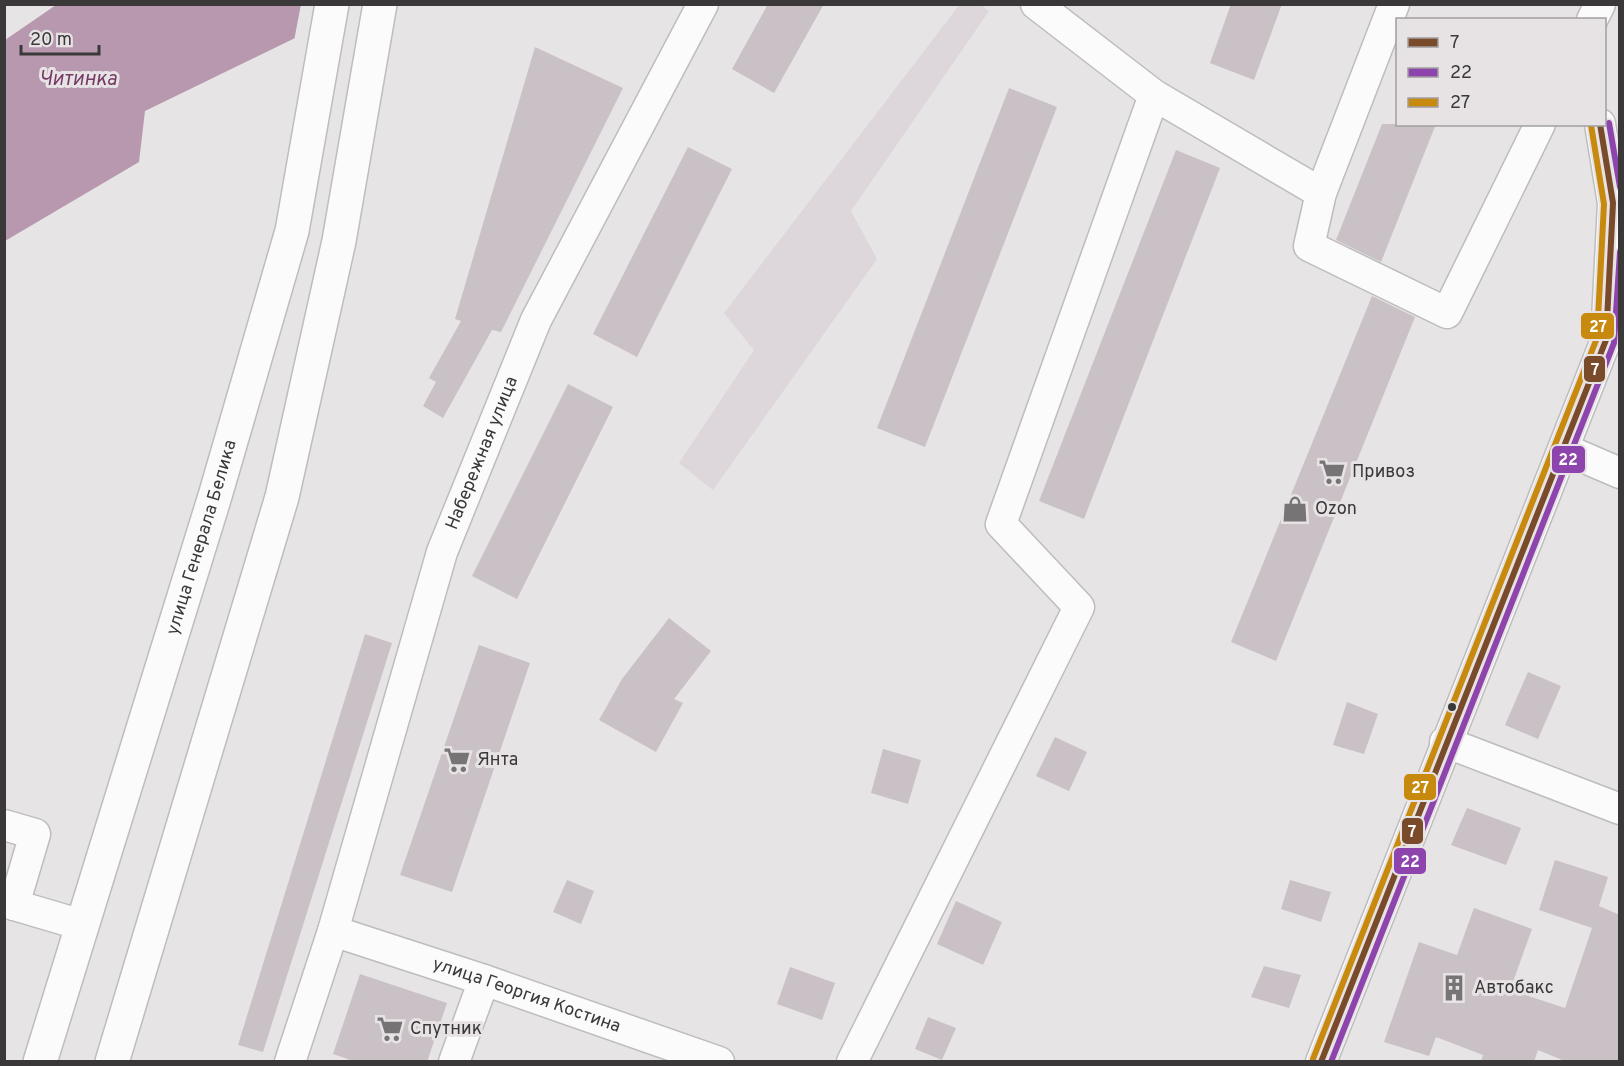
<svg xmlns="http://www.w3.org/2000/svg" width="1624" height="1066" font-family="Overpass,sans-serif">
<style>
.built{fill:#ddd6da}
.water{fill:#b898ae}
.pier{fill:#e6e4e5}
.building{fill:#cac1c7}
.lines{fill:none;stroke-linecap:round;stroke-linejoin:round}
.minor-casing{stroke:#bebdbe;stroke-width:33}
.major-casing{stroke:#bebdbe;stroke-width:36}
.minor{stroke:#fbfbfb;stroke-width:30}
.major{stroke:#fbfbfb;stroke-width:33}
.bus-1-casing{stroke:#e7e3e5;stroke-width:10}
.bus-2-casing{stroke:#e7e3e5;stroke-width:10}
.bus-3-casing{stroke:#e7e3e5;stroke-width:10}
.bus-1{stroke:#7a4b2a;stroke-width:6}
.bus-2{stroke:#8e44ad;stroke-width:6}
.bus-3{stroke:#c88a0e;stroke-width:6}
.bus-dot{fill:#3a3839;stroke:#e7e3e5;stroke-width:2}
.labels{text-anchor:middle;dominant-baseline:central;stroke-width:6;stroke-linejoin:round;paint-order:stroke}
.street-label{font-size:18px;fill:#3a3839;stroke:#e7e3e5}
.poi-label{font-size:18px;fill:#3a3839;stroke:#e7e3e5;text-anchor:start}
.water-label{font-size:20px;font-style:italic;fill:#763965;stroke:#e7e3e5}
.line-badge{stroke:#e7e3e5;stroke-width:2}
.badge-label{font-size:16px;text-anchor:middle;font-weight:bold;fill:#fff}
</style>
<rect width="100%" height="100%" fill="#e6e4e5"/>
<path class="built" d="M960,4L981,5L989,11L851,211L877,259L713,490L679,463L754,350L724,313Z"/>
<path class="water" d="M56,5H363L145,111L139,162L5,241V40Z"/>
<path class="pier" d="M301,4L366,5L294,41Z"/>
<g class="building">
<path d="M768,4H824L774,93L732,69Z"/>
<path d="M1231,4H1282L1254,80L1210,63Z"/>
<path d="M535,47L623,88L501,332L492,330L443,418L423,406L436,382L429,378L461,321L455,319Z"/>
<path d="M1009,88L1057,107L925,447L877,428Z"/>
<path d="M1382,124H1436L1381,262L1336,240Z"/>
<path d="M688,147L732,169L637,357L593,334Z"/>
<path d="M1176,150L1220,168L1084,519L1039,501Z"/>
<path d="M1372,296L1415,317L1276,661L1231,642Z"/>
<path d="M568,384L613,407L517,599L472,576Z"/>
<path d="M669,618L711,651L674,699L683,703L656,752L599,720L622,679Z"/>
<path d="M365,634L392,643L263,1052L238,1045Z"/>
<path d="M479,645L530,663L452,892L400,875Z"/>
<path d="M1528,672L1561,686L1538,739L1505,725Z"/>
<path d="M1347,702L1378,714L1364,754L1333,745Z"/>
<path d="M1055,737L1087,752L1069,791L1036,776Z"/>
<path d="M883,749L921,760L908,804L871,793Z"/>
<path d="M1467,808L1521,828L1506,865L1451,845Z"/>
<path d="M1555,860L1608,877L1599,906L1620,915V1062H1567L1538,1050L1534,1062H1481L1483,1055L1436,1037L1429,1056L1384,1042L1419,942L1457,955L1474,908L1532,929L1510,990L1565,1008L1592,928L1539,910Z"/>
<path d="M567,880L594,891L581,924L553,912Z"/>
<path d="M1290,880L1331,892L1321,922L1281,909Z"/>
<path d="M956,901L1002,922L983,965L937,944Z"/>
<path d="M1264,966L1301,975L1289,1008L1251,997Z"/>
<path d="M790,967L835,983L822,1020L777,1004Z"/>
<path d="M360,974L447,1003L427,1062H356L333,1054Z"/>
<path d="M928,1017L956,1028L942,1060L915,1049Z"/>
</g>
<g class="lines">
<g class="minor-casing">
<g id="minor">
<path d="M1036,4L1154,95L1321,193"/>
<path d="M1394,4L1321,193L1309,246L1447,313L1540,124"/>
<path d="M1592,20L1600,4"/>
<path d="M1564,449L1620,473"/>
<path d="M1445,742L1620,809"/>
<path d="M4,825L35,834L14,905"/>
<path d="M4,902L82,925"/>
<path id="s1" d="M333,931L484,980L719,1062"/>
<path id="s2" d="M290,1062L333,931L442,552L536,320L703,4"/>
<path d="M454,1062L484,980"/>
<path d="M852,1062L1079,607L1001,524L1154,95"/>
<path d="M1321,1062L1606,340L1613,203L1600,124"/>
</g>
</g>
<g class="major-casing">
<g id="major">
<path id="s3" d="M40,1062L215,496L292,231L332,4"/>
<path d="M112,1062L282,497L339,241L380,4"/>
</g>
</g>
<use href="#minor" class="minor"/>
<use href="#major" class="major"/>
<g class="bus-1-casing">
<path id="bus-1" d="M1321,1062L1606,340L1613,203L1600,124"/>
</g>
<g class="bus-2-casing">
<g id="bus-2">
<path d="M1609,123L1620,187"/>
<path d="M1331,1062L1614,343L1620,252"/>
</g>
</g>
<g class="bus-3-casing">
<path id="bus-3" d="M1313,1059L1597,338L1604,204L1591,125"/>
</g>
<use href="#bus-1" class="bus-1"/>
<use href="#bus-2" class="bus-2"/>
<use href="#bus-3" class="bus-3"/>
</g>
<defs>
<g id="supermarket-bare" transform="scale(2.07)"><path d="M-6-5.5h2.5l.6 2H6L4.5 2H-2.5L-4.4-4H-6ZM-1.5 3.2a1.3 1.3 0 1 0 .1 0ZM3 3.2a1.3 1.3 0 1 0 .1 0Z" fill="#767475" stroke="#e7e3e5" stroke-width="2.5" paint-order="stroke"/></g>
<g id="shop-bare" transform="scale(2.07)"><path d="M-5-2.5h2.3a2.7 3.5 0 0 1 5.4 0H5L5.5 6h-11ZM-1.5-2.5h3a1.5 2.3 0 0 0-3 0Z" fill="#767475" stroke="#e7e3e5" stroke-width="2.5" paint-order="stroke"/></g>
<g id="building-bare" transform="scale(2.07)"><path d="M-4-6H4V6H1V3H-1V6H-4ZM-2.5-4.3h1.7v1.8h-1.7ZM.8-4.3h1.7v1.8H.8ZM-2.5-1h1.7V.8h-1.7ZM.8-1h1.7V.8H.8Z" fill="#767475" stroke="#e7e3e5" stroke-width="2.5" paint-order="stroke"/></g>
</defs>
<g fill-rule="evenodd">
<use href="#supermarket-bare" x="1332" y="472"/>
<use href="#shop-bare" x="1295" y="509"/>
<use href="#supermarket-bare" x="457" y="760"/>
<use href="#building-bare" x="1454" y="988"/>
<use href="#supermarket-bare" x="390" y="1029"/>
</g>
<circle class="bus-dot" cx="1452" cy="707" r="5"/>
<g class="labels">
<g class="street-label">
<text stroke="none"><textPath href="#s2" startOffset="639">Набережная улица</textPath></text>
<text stroke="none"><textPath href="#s3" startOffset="549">улица Генерала Белика</textPath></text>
<text stroke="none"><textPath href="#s1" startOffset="204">улица Георгия Костина</textPath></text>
</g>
<g class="poi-label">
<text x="1352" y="472">Привоз</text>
<text x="1315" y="509">Ozon</text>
<text x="477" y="760">Янта</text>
<text x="1474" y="988">Автобакс</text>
<text x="410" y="1029">Спутник</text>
</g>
<g class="water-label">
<text x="78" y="80">Читинка</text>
</g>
</g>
<g class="line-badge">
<rect x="1580" y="312" width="35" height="28" rx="6" fill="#c88a0e"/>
<rect x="1583" y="355" width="23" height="28" rx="6" fill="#7a4b2a"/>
<rect x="1551" y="445" width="35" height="29" rx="6" fill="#8e44ad"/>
<rect x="1403" y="773" width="34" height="28" rx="6" fill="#c88a0e"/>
<rect x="1401" y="817" width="23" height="28" rx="6" fill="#7a4b2a"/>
<rect x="1393" y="847" width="34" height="28" rx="6" fill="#8e44ad"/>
</g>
<g class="badge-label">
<text x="1598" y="332">27</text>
<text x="1595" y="375">7</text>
<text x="1568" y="465">22</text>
<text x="1420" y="793">27</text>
<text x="1412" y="837">7</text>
<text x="1410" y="867">22</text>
</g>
<rect width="1624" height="1066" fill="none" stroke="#3a3839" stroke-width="12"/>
<rect x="1396" y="18" width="210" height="108" fill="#e7e3e5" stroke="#a29fa0" stroke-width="1.5"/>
<rect x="1408" y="38" width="30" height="9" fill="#7a4b2a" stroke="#a29fa0" stroke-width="1.5"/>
<text x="1450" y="48" font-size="18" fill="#3a3839">7</text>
<rect x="1408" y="68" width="30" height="9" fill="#8e44ad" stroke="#a29fa0" stroke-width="1.5"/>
<text x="1450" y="78" font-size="18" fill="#3a3839">22</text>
<rect x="1408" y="98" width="30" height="9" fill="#c88a0e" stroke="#a29fa0" stroke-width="1.5"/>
<text x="1450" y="108" font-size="18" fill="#3a3839">27</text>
<path d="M21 45v9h78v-9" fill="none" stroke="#3a3839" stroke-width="3"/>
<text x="30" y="45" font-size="18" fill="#3a3839" stroke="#e7e3e5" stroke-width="4.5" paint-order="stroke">20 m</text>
</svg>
